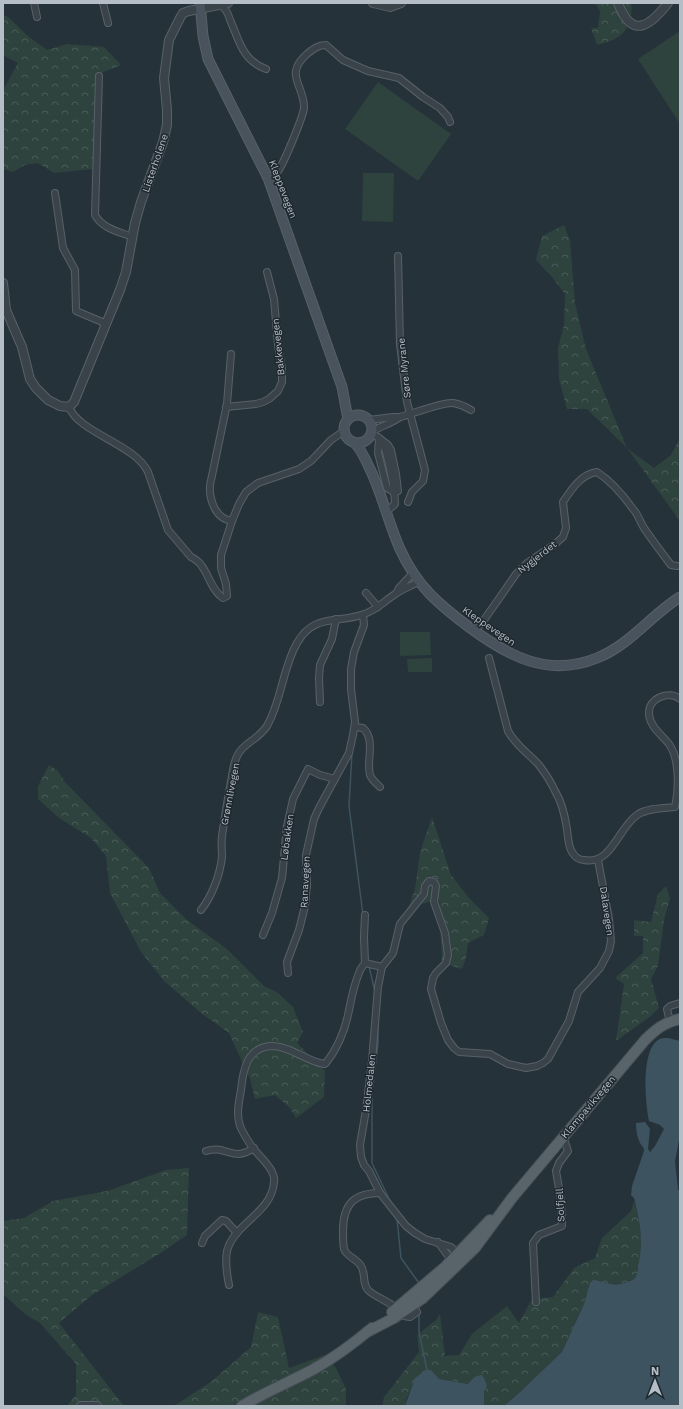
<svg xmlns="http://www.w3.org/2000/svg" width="683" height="1409" font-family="'Work Sans',sans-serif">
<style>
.forest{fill:url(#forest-crowns)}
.pitch{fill:#2e423e}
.water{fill:#3e5360}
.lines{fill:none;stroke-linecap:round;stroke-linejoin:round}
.stream{stroke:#3e5360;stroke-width:1.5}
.minor-casing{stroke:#586168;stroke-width:8}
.tertiary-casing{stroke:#586168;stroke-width:10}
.secondary-casing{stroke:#586168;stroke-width:11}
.primary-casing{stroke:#464f56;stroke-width:12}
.minor{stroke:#3a434a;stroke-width:6}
.tertiary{stroke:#3a434a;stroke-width:8}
.secondary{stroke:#48535d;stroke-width:9}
.primary{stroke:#58636a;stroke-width:10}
.labels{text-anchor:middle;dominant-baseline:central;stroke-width:3;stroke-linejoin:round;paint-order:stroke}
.street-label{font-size:10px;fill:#b5bec6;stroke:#1f282f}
</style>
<defs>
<pattern id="forest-crowns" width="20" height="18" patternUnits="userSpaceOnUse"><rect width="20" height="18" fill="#2e423e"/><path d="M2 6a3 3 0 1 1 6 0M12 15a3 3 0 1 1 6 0" fill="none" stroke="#4a5c58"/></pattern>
</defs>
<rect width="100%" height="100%" fill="#26323a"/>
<g class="forest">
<path d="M595,3H631C633,14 629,31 618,37C612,41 604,43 597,45L591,28H598L600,11Z"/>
<path d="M3,16H7L29,37L47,50L67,44L104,47L121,65L101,73L95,108L93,169L54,173L38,163L25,165L13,172L3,169V90L18,63L3,55Z"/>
<path d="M564,225L570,240L575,303L586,349L627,448L654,468L671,455L680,438V521L627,448L587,409H567L559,379L558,348L564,325L565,294L552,277L536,260L542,236Z"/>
<path d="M49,765L58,771L64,781L149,868L160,893L187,920L227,949L264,986L277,992L293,1007L303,1032L297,1043L325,1071L324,1097L296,1118L290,1108L275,1095L255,1099L250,1079L229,1033L201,1013L164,981L141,952L110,893L106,856L91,838L59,818L38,799V786Z"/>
<path d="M432,817L451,875L469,898L489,918L484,935L468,943L466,958L462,969L442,963L439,900L409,906L415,889L420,852Z"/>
<path d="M666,886L670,898L664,920L658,966L651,979L659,1008L651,1016L616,1041L624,984L615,978L643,953V936H634V920L651,922L658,894Z"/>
<path d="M189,1168L187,1235L159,1254L92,1295L59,1323L124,1406H67L76,1395V1364L40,1323L25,1314L3,1294V1221L24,1218L53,1201L107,1191L166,1170Z"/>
<path d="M634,1201C641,1223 646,1256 635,1278C621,1286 611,1285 597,1280L586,1295L584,1304L562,1352L551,1364L504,1406H486L484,1405V1391L470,1383L468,1384L439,1379L416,1377L406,1400L405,1406H382L384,1397L419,1352L417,1335L436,1320L440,1314L445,1356L459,1355L472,1334L507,1306L519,1323L532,1299L553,1297L574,1268L595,1258L602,1238L631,1211Z"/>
<path d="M258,1312L278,1317L289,1368L325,1355L336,1368L346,1389V1406H174L212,1381L251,1347Z"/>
</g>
<g class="pitch">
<path d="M680,31V124L638,59Z"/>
<path d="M378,82L451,134L418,181L345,129Z"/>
<path d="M363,173H394L393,222L362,221Z"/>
<path d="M400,632H430L431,655L400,656Z"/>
<path d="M432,658V672H408L407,659Z"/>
</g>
<g class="water">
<path d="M668,1038L680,1041V1135L675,1161L678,1190H680V1406H504L520,1392L562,1352L584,1304L590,1283L593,1280C602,1280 611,1286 620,1284C624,1283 632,1281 635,1278C637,1275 638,1270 638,1266C644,1242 640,1222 634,1198L631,1195L632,1186L644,1151C644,1147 642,1146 640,1143C637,1137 636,1130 636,1123L645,1122L650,1129L648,1149L650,1152L655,1146L664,1129L660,1125L649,1121C645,1103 641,1051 658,1040C661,1038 664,1038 668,1038Z"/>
<path d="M426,1370H431L439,1379L468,1384C473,1379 473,1376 482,1375L484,1378L487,1386L484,1391V1405L486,1406H405L415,1378Z"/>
</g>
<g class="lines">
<g class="stream">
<path d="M352,753L349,806L363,915"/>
<path d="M369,966L375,992"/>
<path d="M378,1025V1044L372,1092V1163L391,1203"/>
<path d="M397,1219L401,1258L419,1283"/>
<path d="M419,1305V1332L427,1370"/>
</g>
<g class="minor-casing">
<g id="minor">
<path d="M34,3L37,17"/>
<path d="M103,3L108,23"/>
<path d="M220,5C226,9 228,13 230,20C240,42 242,60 266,69"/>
<path d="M99,76L95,215C103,229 118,231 132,237"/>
<path d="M268,178C271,176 276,174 278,171C284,163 303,117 304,108C305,86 283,75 307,54C313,49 318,45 326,45L343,60L368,71L399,78L423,97L440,108L448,117L450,122"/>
<path d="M55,193L63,248L75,270L76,311L107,324"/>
<path d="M398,256L400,344L407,402L425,470L423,481L412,492L408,502"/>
<path d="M231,354L227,404L210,485C209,499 215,519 232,521"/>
<path d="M69,407C79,433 135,444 148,472L168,530L191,557C208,564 208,588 223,598L227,596L226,584L221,568V555L232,521L239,504L246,492L258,483L299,469L311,461L331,440L344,431"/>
<path d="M226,407L256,404L263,402L269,399L278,391L282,382V369L278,345L274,299L267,272"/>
<path d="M369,420L393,417H400"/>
<path d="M372,432C380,426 391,424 400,417C412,414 442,402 453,403C459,404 466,407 471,410"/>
<path d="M371,434C374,435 378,436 380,439C387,447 395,491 395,504L386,512"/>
<path d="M379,438L388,445L391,450L396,474L398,491L395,493L387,488L378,453Z"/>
<path d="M397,592L399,588L413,573"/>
<path d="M366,593L378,607"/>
<path d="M474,631L481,624L498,600L516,574L527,563L555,544L563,537L566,528L563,502C571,490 581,474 597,472C611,481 623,495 633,509C638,514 640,522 644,528C652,540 662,553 671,565L677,566"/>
<path d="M489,658L508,731C516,746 528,753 539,765C545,773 551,782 555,791C562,802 565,816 567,829C568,836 568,846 572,852C575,857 579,860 584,860C612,865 618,828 637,815C647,808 664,808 675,807C679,790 680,759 669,744C662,735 650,727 649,714C648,698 669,690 680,699"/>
<path d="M320,702L319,678L320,665L332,639L336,619"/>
<path d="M355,727L363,728C376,739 366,762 370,775C372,780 376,783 380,787"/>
<path d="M201,910C212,896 220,875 222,857C222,850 221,843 222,836C225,816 228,796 232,776C233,768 235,757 241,750C249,741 260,737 267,726C282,700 282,669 297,643C314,613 338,624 364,614C377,610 385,600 397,593C403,589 411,586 418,582"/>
<path d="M365,915L364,937L365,963"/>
<path d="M263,935L272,913L282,878L287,826L293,799L308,769L320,775L335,779"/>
<path d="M382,967L393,953L400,924L424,894L425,886L429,881L434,882L436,886L434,902L445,933L448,955L446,963L436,973L433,978L431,989L441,1023L448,1040L454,1048L459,1052L490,1054L508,1064L526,1068L537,1066L543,1063L548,1059L569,1021L578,992L600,968L609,951L611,941L609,919L598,860"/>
<path d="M288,973L287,962L299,930L305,906L307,885L306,855L314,819L319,808L349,753L353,735L355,722L351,689V669L354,652L364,625L363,615"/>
<path d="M670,1022L667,1009L670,1006L680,1003"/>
<path d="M326,1063C337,1049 344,1033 348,1015C351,1001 353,987 359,973C360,969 363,966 365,963L382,967L378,987L372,1061L366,1110L360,1145L361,1157L364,1165L369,1171L380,1193L406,1226L415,1233L425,1239L451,1247L458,1255"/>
<path d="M206,1151C227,1144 231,1163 254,1148"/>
<path d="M380,1193C354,1193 343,1204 343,1231C343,1236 343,1244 344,1249C346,1256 357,1259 361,1266C366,1273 362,1284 368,1290C374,1296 385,1300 392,1305"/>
<path d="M438,1242L451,1260H454"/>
<path d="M202,1243L205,1236L222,1220L226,1221L237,1233"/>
<path d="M229,1285C227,1275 225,1262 227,1251C234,1223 272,1213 274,1182C276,1170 259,1156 252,1147C248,1141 243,1133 240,1126C236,1114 239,1102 241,1090C243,1070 247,1046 273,1046C292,1047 306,1061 324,1064"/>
<path d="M536,1302L533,1243L539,1235L562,1226L561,1200L556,1171L559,1163L568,1151L565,1142"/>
<path d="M404,1316L410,1317L417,1312"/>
</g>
</g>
<g class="tertiary-casing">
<g id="tertiary">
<path d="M373,3L390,7L401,3"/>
<path d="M618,3C632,40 650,26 668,3"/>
<path d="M3,283L6,310L22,347L30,379L36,388L48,400L60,406L69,407L74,402L120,290L126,272L135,223L141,202L163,142L167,125V110L164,78L169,40L180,18L183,13L189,11L228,3"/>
<path d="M81,1406H97"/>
</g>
</g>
<g class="secondary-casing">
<g id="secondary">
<path d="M200,3L203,36L208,59L268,178L342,387L348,419"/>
<circle cx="358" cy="429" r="14"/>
<path d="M355,443C361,450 365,458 369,467C382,493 388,522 400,549C417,586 437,603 469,627C508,656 548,678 597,658C630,645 651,615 680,597"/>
</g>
</g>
<g class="primary-casing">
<g id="primary">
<path d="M392,1312L445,1267L490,1220"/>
<path d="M367,1332L394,1318L423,1298L475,1248L512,1198L645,1040C656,1029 665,1022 680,1019"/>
<path d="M242,1406C265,1392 290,1382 314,1369C334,1358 354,1343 372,1328"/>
</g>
</g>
<use href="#minor" class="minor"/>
<use href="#tertiary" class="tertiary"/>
<use href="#secondary" class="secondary"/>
<use href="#primary" class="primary"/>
</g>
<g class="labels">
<g class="street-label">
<text transform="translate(155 163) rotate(-71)">Listerholene</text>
<text transform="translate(283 189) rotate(69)">Kleppevegen</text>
<text transform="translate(278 347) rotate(-96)">Bakkevegen</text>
<text transform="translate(404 368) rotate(-96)">Søre Myrane</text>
<text transform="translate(537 557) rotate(-38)">Nygjerdet</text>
<text transform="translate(489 626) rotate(34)">Kleppevegen</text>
<text transform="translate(230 794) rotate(-79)">Grønnlivegen</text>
<text transform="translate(287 837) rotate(-82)">Løbakken</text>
<text transform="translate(305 882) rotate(-87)">Ranavegen</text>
<text transform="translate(607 911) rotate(82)">Dalavegen</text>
<text transform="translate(369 1083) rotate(-84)">Holmedalen</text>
<text transform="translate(588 1107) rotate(-50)">Klampavikvegen</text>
<text transform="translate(560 1205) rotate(-93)">Solfjell</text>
</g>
</g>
<rect width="683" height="1409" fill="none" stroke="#b5bec6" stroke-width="8"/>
<g transform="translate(655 1381)" stroke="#1f282f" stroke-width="3" paint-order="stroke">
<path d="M0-3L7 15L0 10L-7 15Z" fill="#b5bec6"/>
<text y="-6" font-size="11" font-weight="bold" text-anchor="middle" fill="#b5bec6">N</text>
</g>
</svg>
